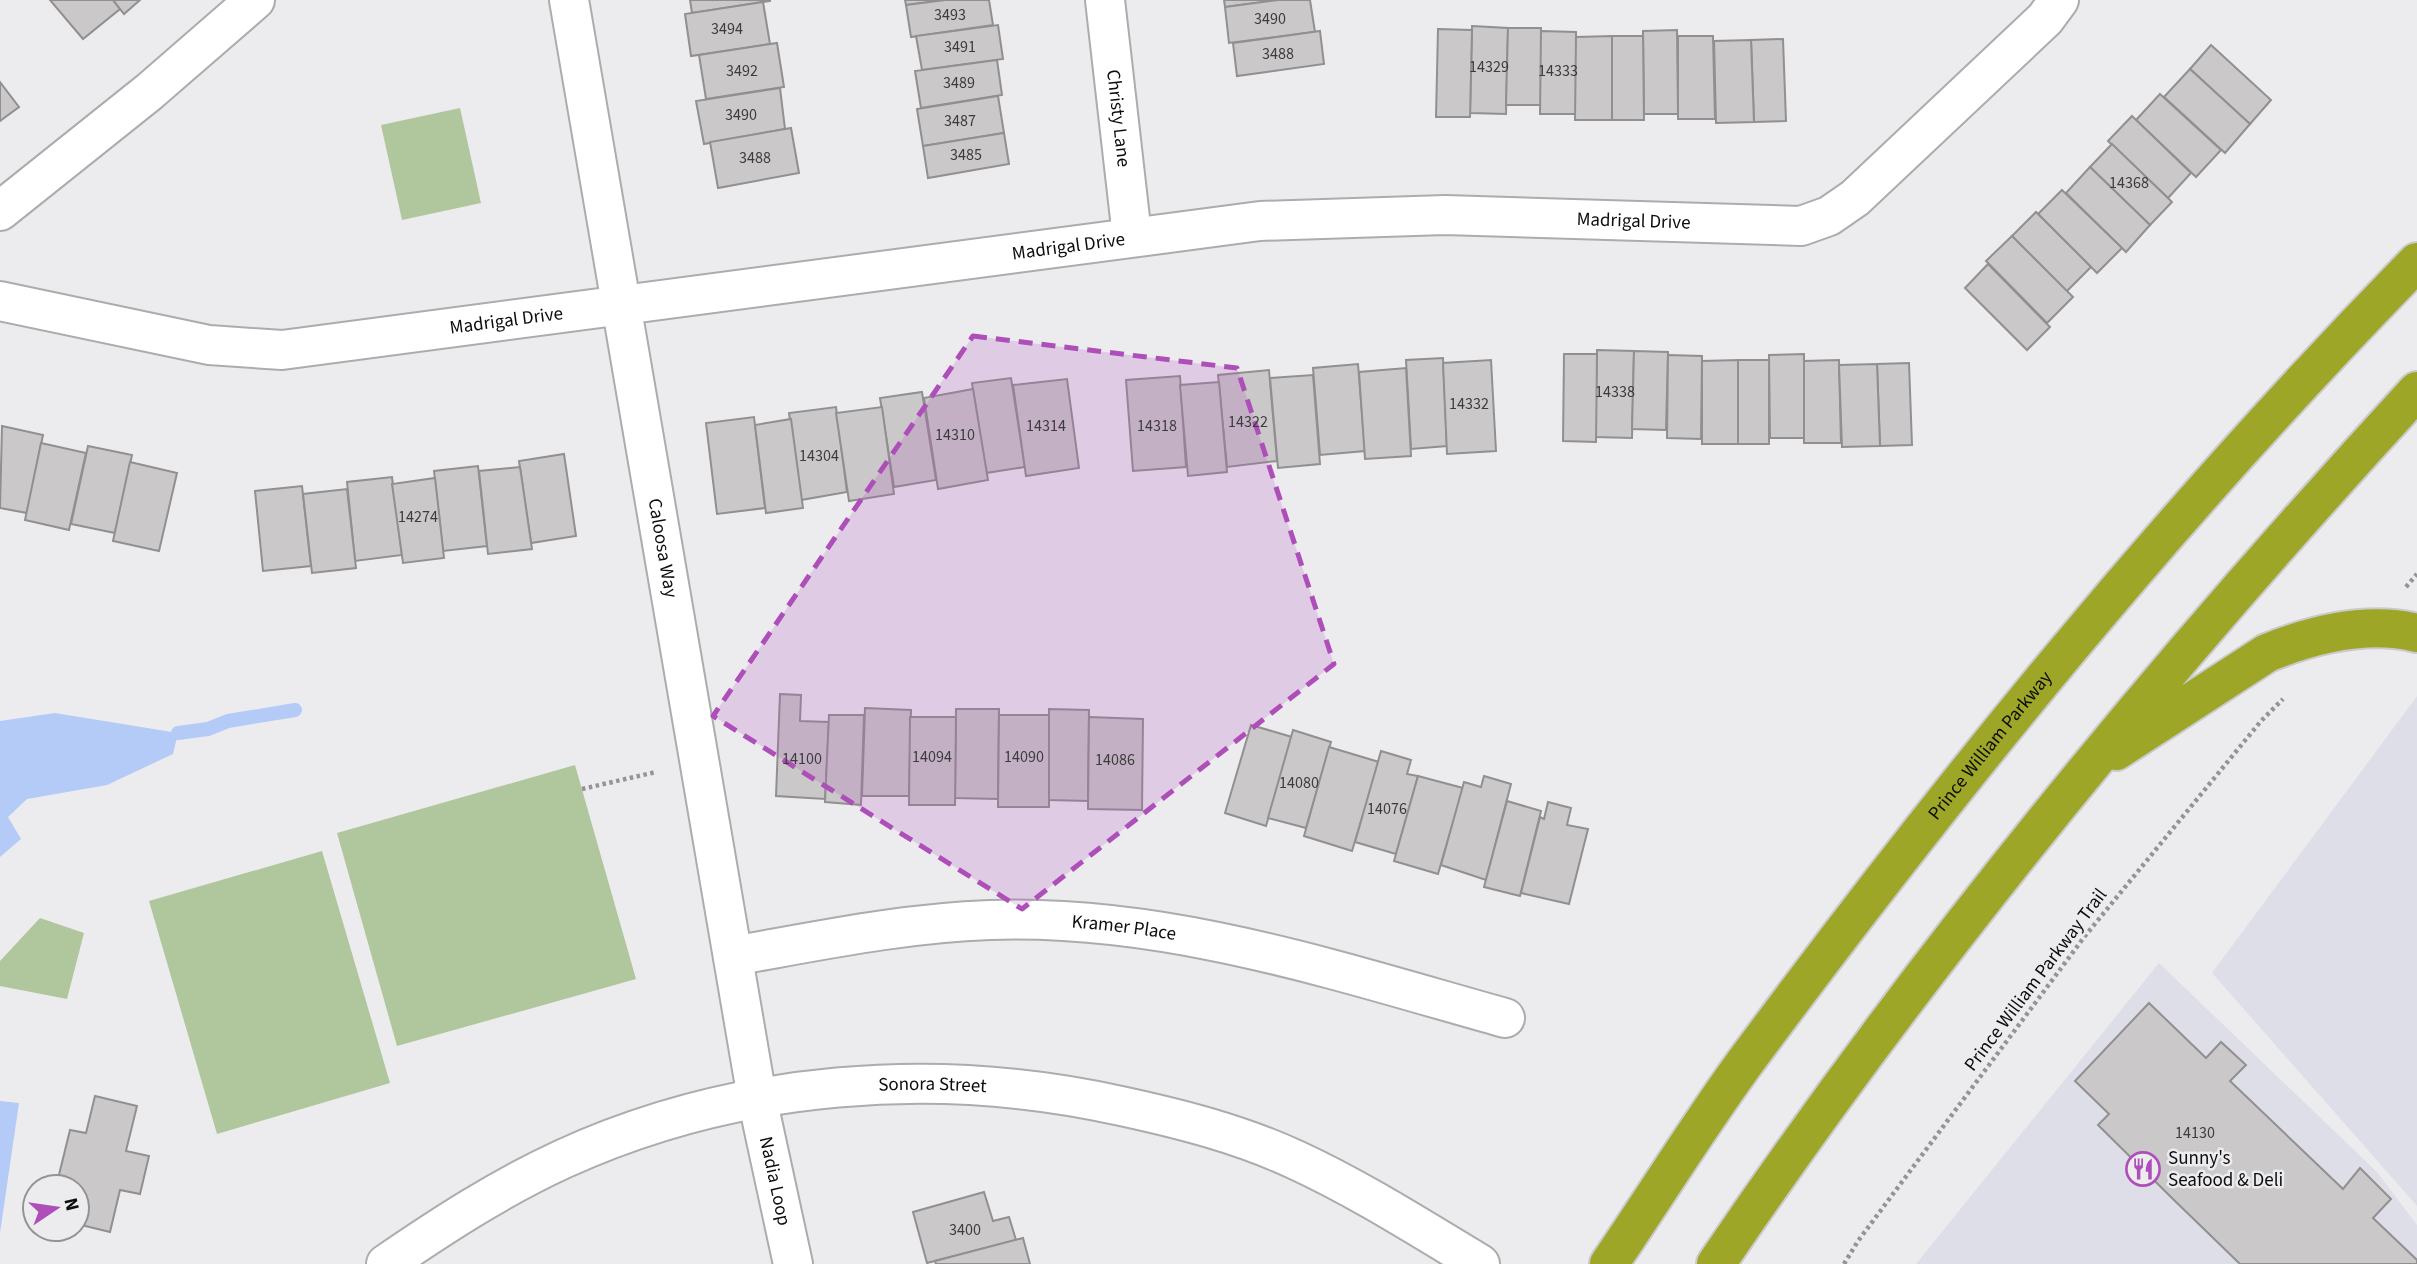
<svg xmlns="http://www.w3.org/2000/svg" width="2417" height="1264" font-family="'Source Sans 3',sans-serif">
<style>
.built{fill:#dedee8}
.green{fill:#b0c69d}
.water{fill:#b3cbf6}
.lines{fill:none;stroke-linecap:round;stroke-linejoin:round}
.stream{stroke:#b3cbf6;stroke-width:14}
.building{fill:#cac8c9;stroke:#918f90;stroke-width:2}
.street-casing{stroke:#acacaf;stroke-width:42}
.highway-casing{stroke:#cacaca;stroke-width:42}
.path{stroke:#949496;stroke-width:4.5;stroke-dasharray:3.5 3.5;stroke-linecap:butt}
.street{stroke:#fff;stroke-width:38}
.highway{stroke:#9da627;stroke-width:38}
.marked{fill:#ae4fb9;fill-opacity:0.2;stroke:#ae4fb9;stroke-width:5;stroke-dasharray:14 9;stroke-linejoin:round}
.labels{text-anchor:middle;dominant-baseline:central;stroke-width:5;stroke-linejoin:round;paint-order:stroke}
.number-label{font-size:16px;fill:#3c3c3d}
.street-label{font-size:19px;fill:#0d0d0e;stroke:#ececef}
.poi-label{font-size:19px;fill:#0d0d0e;stroke:#ececef;text-anchor:start}
</style>
<rect width="100%" height="100%" fill="#ececef"/>
<g class="built">
<path d="M2417,696V1206L2212,973Z"/>
<path d="M2159,963L2377,1172L2417,1225V1264H1916Z"/>
</g>
<g class="green">
<path d="M460,108L481,203L402,220L381,125Z"/>
<path d="M575,765L636,979L397,1046L337,833Z"/>
<path d="M322,851L390,1083L217,1134L149,901Z"/>
<path d="M40,918L84,933L67,999L0,986V961Z"/>
</g>
<g class="water">
<path d="M55,713L178,733L173,754L107,785L27,799L8,817L21,839L0,857V721Z"/>
<path d="M0,1101L19,1103L0,1233Z"/>
</g>
<g class="lines">
<path class="stream" d="M178,733L208,729L228,721L295,710"/>
</g>
<g class="building">
<path d="M50,0H113L120,9L83,39Z"/>
<path d="M113,0H140L124,14Z"/>
<path d="M690,0H770V1L692,13Z"/>
<path d="M905,0H945L906,5Z"/>
<path d="M945,0H989L993,25L911,37L906,5Z"/>
<path d="M1224,0H1278L1225,7Z"/>
<path d="M1278,0H1310L1315,32L1229,43L1225,7Z"/>
<path d="M763,2L770,44L691,56L685,14Z"/>
<path d="M998,25L1003,59L922,70L916,36Z"/>
<path d="M1472,26L1508,28L1506,114L1470,113Z"/>
<path d="M1508,28H1541V105H1506Z"/>
<path d="M1438,29L1472,30L1470,117H1436Z"/>
<path d="M1677,30L1678,114H1644L1643,31Z"/>
<path d="M1320,31L1324,64L1237,76L1233,43Z"/>
<path d="M1541,31L1576,32V114H1540Z"/>
<path d="M1612,36V120H1575L1576,37Z"/>
<path d="M1612,36H1643L1644,120H1612Z"/>
<path d="M1678,36H1713L1715,119H1678Z"/>
<path d="M1783,39L1786,121L1754,122L1751,40Z"/>
<path d="M1751,40L1754,122L1716,123L1714,41Z"/>
<path d="M777,43L784,87L706,99L699,55Z"/>
<path d="M2211,45L2271,100L2250,124L2190,69Z"/>
<path d="M997,60L1002,95L921,108L915,71Z"/>
<path d="M2190,69L2250,124L2225,153L2164,97Z"/>
<path d="M0,82L19,107L0,121Z"/>
<path d="M780,88L785,129L704,144L696,101Z"/>
<path d="M2160,94L2221,150L2196,177L2136,120Z"/>
<path d="M998,96L1004,133L923,146L917,109Z"/>
<path d="M2132,116L2191,173L2168,198L2108,141Z"/>
<path d="M791,128L799,173L718,188L710,142Z"/>
<path d="M1004,133L1009,164L928,178L923,146Z"/>
<path d="M2112,144L2172,202L2150,225L2090,167Z"/>
<path d="M2090,167L2150,225L2126,252L2066,193Z"/>
<path d="M2062,190L2122,248L2097,273L2038,214Z"/>
<path d="M2036,212L2091,267L2066,292L2012,236Z"/>
<path d="M2012,236L2073,297L2047,323L1986,261Z"/>
<path d="M1988,264L2050,327L2027,350L1965,288Z"/>
<path d="M1597,350L1634,351L1632,438L1595,437Z"/>
<path d="M1634,351L1668,352L1666,430L1632,429Z"/>
<path d="M1564,354H1597L1596,442L1563,441Z"/>
<path d="M1804,354V438H1770L1769,355Z"/>
<path d="M1668,355L1702,356L1701,439L1667,438Z"/>
<path d="M1443,358L1447,446L1411,449L1406,360Z"/>
<path d="M1491,360L1496,451L1447,454L1443,363Z"/>
<path d="M1738,360V444H1702V361Z"/>
<rect x="1738" y="360" width="31" height="84"/>
<path d="M1839,360L1841,443H1804V361Z"/>
<path d="M1909,363L1912,445L1880,446L1877,364Z"/>
<path d="M1358,364L1365,451L1320,455L1313,368Z"/>
<path d="M1877,364L1880,446L1842,447L1839,365Z"/>
<path d="M1406,368L1411,456L1365,459L1359,372Z"/>
<path d="M1269,370L1277,461L1227,467L1218,375Z"/>
<path d="M1313,375L1320,464L1278,468L1270,378Z"/>
<path d="M1180,376L1186,467L1133,471L1126,380Z"/>
<path d="M1011,378L1025,467L986,473L972,383Z"/>
<path d="M1067,379L1079,468L1026,476L1013,385Z"/>
<path d="M1219,382L1227,472L1188,476L1180,385Z"/>
<path d="M973,389L988,480L938,489L924,398Z"/>
<path d="M922,392L936,480L894,487L880,398Z"/>
<path d="M836,407L847,492L801,500L789,413Z"/>
<path d="M882,407L894,494L849,501L836,413Z"/>
<path d="M754,417L765,508L717,514L706,423Z"/>
<path d="M791,419L803,508L766,513L755,425Z"/>
<path d="M2,426L43,435L27,513L0,508Z"/>
<path d="M41,443L86,453L69,530L25,520Z"/>
<path d="M88,446L132,455L115,533L71,524Z"/>
<path d="M564,454L576,536L531,543L519,461Z"/>
<path d="M130,462L177,473L159,551L113,541Z"/>
<path d="M478,466L487,546L443,551L434,471Z"/>
<path d="M520,467L532,549L488,554L479,471Z"/>
<path d="M392,477L402,555L355,561L347,482Z"/>
<path d="M435,478L444,558L403,563L392,484Z"/>
<path d="M302,486L311,566L263,571L255,491Z"/>
<path d="M347,489L356,568L312,573L303,494Z"/>
<path d="M780,694L801,695L800,721L829,722L825,799L776,796Z"/>
<path d="M865,708L911,710L909,796H862Z"/>
<path d="M956,709H999L998,799L955,798Z"/>
<path d="M1049,709L1089,710L1088,801L1049,800Z"/>
<path d="M829,715H864L861,805L825,802Z"/>
<path d="M999,715H1049V807H998Z"/>
<path d="M910,717H956L955,805H909Z"/>
<path d="M1089,717L1143,719L1142,810L1088,809Z"/>
<path d="M1251,725L1292,737L1266,826L1225,813Z"/>
<path d="M1293,730L1331,742L1306,828L1268,818Z"/>
<path d="M1329,747L1379,762L1352,851L1304,836Z"/>
<path d="M1381,751L1411,760L1407,774L1418,776L1396,854L1355,842Z"/>
<path d="M1418,776L1463,788L1438,874L1394,861Z"/>
<path d="M1484,776L1511,784L1486,880L1441,865L1464,782L1481,787Z"/>
<path d="M1507,801L1541,811L1520,896L1484,887Z"/>
<path d="M1548,802L1571,808L1567,825L1588,829L1569,904L1521,893L1540,817L1544,819Z"/>
<path d="M2149,1003L2206,1058L2221,1042L2246,1065L2230,1081L2343,1189L2360,1168L2391,1199L2373,1218L2417,1260V1264H2240L2175,1201L2098,1125L2109,1114L2075,1081Z"/>
<path d="M95,1096L137,1106L126,1151L149,1156L140,1194L120,1190L110,1232L77,1224V1187H56L70,1130L86,1133Z"/>
<path d="M984,1192L993,1221L1009,1217L1016,1240L927,1263L913,1212Z"/>
<path d="M1023,1238L1030,1264H936L935,1261Z"/>
</g>
<g class="lines">
<g class="street-casing">
<g id="street">
<path id="s1" d="M569,0L757,1098L793,1264"/>
<path id="s2" d="M1105,0L1132,236"/>
<path d="M0,211L149,92L255,0"/>
<path id="s3" d="M0,301L209,345L282,350L1260,221L1445,215L1801,226L1829,216L1855,198L2045,19L2059,0"/>
<path id="s4" d="M733,956C818,941 903,923 990,920C1167,914 1337,971 1505,1018"/>
<path id="s5" d="M386,1264C443,1225 500,1188 563,1159C736,1080 936,1065 1121,1106C1181,1119 1240,1134 1296,1160C1359,1189 1420,1228 1480,1264"/>
</g>
</g>
<g class="highway-casing">
<g id="highway">
<path d="M2116,751L2267,653C2314,634 2368,621 2417,633"/>
<path id="s6" d="M1609,1264C1654,1198 1696,1130 1743,1065C1951,784 2172,512 2417,262"/>
<path d="M1716,1264C1926,954 2164,666 2417,391"/>
</g>
</g>
<g class="path">
<path d="M2406,587L2417,574"/>
<path d="M582,789L656,772"/>
<path d="M1844,1264L1858,1241L2085,936L2261,721L2283,699"/>
</g>
<use href="#street" class="street"/>
<use href="#highway" class="highway"/>
</g>
<path class="marked" d="M973,336L1237,368L1334,664L1022,909L713,716Z"/>
<defs>
<g id="restaurant-ring" transform="scale(1.75)"><circle r="9.5" fill="#ececef" stroke="#ae4fb9" stroke-width="1.5"/><path d="M-5-6h1v4h1v-4h1v4h1v-4h1v5L-1.5 .5V6h-2V.5L-5-1ZM5-6V6H3V1.5H1.5Q1.5-4 5-6Z" fill="#ae4fb9"/></g>
</defs>
<g fill-rule="evenodd">
<use href="#restaurant-ring" x="2143" y="1169"/>
</g>
<g class="labels">
<g class="number-label">
<text x="950" y="15">3493</text>
<text x="1270" y="19">3490</text>
<text x="727" y="29">3494</text>
<text x="960" y="47">3491</text>
<text x="1278" y="54">3488</text>
<text x="1489" y="67">14329</text>
<text x="742" y="71">3492</text>
<text x="1558" y="71">14333</text>
<text x="959" y="83">3489</text>
<text x="741" y="115">3490</text>
<text x="960" y="121">3487</text>
<text x="966" y="155">3485</text>
<text x="755" y="158">3488</text>
<text x="2129" y="183">14368</text>
<text x="1615" y="392">14338</text>
<text x="1469" y="404">14332</text>
<text x="1248" y="422">14322</text>
<text x="1046" y="426">14314</text>
<text x="1157" y="426">14318</text>
<text x="955" y="435">14310</text>
<text x="819" y="456">14304</text>
<text x="418" y="517">14274</text>
<text x="932" y="757">14094</text>
<text x="1024" y="757">14090</text>
<text x="802" y="759">14100</text>
<text x="1115" y="760">14086</text>
<text x="1299" y="783">14080</text>
<text x="1387" y="809">14076</text>
<text x="2195" y="1133">14130</text>
<text x="965" y="1230">3400</text>
</g>
<g class="street-label">
<text stroke="none"><textPath href="#s2" startOffset="119">Christy Lane</textPath></text>
<text stroke="none"><textPath href="#s3" startOffset="1647">Madrigal Drive</textPath></text>
<text stroke="none"><textPath href="#s3" startOffset="1080">Madrigal Drive</textPath></text>
<text stroke="none"><textPath href="#s3" startOffset="513">Madrigal Drive</textPath></text>
<text stroke="none"><textPath href="#s1" startOffset="556">Caloosa Way</textPath></text>
<text stroke="none"><textPath href="#s6" startOffset="644">Prince William Parkway</textPath></text>
<text stroke="none"><textPath href="#s4" startOffset="394">Kramer Place</textPath></text>
<text transform="translate(2036 980) rotate(-53)">Prince William Parkway Trail</text>
<text stroke="none"><textPath href="#s5" startOffset="586">Sonora Street</textPath></text>
<text stroke="none"><textPath href="#s1" startOffset="1199">Nadia Loop</textPath></text>
</g>
<g class="poi-label">
<text x="2168" y="1158">Sunny's<tspan x="2168" dy="22">Seafood &amp; Deli</tspan></text>
</g>
</g>
<g transform="translate(56 1208) rotate(77)"><circle r="33" fill="#ececef" stroke="#939395" stroke-width="2"/>
<path d="M0-5L12 26L0 18L-12 26Z" fill="#ae4fb9"/>
<text y="-10" font-size="19" font-weight="bold" text-anchor="middle" fill="#0d0d0e">N</text>
</g>
</svg>
